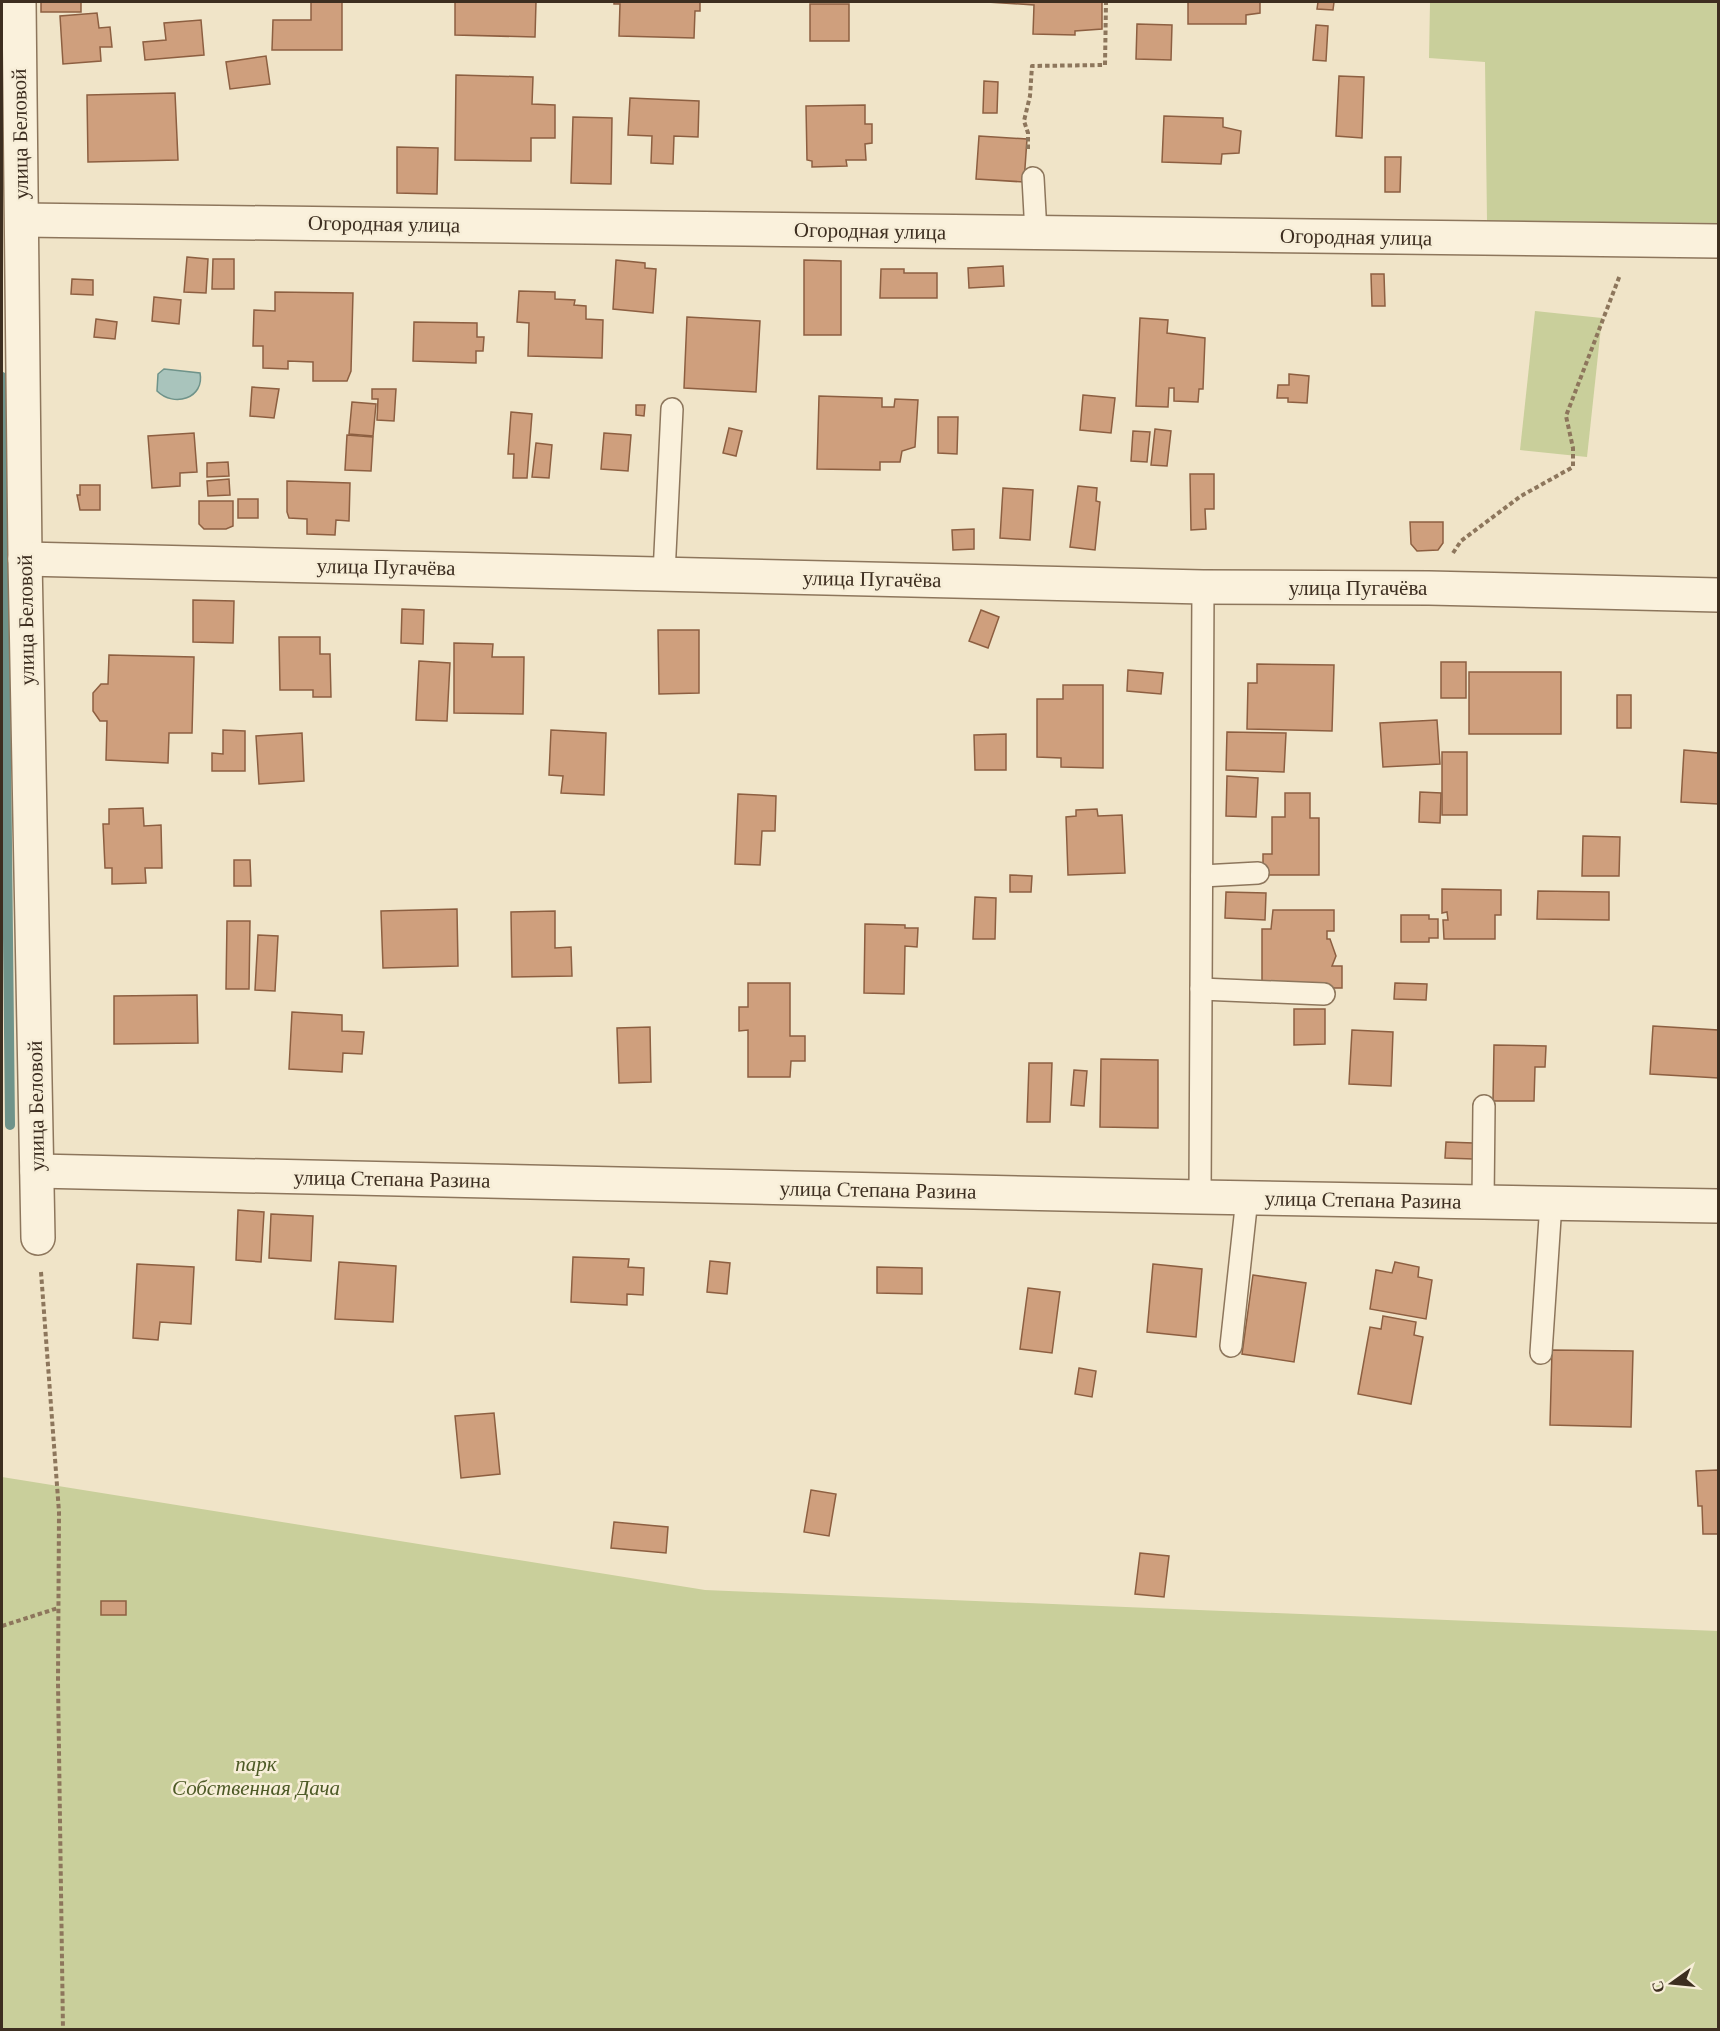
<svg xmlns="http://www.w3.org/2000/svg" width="1720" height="2031" font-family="Georgia,serif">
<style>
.green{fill:#c9cf9b}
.water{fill:#a9c4bc;stroke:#6f938a;stroke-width:1.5}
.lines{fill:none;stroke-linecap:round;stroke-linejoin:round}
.stream{stroke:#6f938a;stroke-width:10}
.building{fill:#cf9f7d;stroke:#8d5f41;stroke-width:1.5}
.lane-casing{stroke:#8d765c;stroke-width:24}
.street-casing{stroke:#8d765c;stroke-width:36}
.path{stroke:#8d765c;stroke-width:4;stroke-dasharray:4.5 3;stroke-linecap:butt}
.lane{stroke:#faf1dc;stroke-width:21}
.street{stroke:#faf1dc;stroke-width:33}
.labels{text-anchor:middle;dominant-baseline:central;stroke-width:5;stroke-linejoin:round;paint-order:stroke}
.street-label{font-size:21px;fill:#3d2e20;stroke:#f7eed8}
.park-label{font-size:21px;font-style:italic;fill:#4d5a26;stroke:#f7eed8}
</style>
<rect width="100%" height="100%" fill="#f0e4c8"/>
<g class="green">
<path d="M1430,2H1718V223L1487,221L1485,62L1429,58Z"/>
<path d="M1535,311L1602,318L1587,457L1520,450Z"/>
<path d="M2,1477L705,1590L1718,1631V2029H2Z"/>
</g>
<path class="water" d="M164,369L200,373C205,398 174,408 157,391L158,374Z"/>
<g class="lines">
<path class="stream" d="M2,377L10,1125"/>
</g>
<g class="building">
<rect x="41" y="2" width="40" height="10"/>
<path d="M311,2H342V50H272L273,20H311Z"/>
<path d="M455,2H536L535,37L455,35Z"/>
<path d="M614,2H700V11H695L694,38L619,36L620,4H614Z"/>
<path d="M987,2H1102V29L1075,31V35L1033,34L1034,5Z"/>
<path d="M1188,2H1260V13L1246,15V24H1188Z"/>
<path d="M1318,2H1334L1333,10L1317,9Z"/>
<rect x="810" y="4" width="39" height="37"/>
<path d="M97,13L99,28L110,27L112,47H100L101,61L63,64L60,16Z"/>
<path d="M201,20L204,55L145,60L143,42L166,40L164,23Z"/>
<path d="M1137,24L1172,25L1171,60L1136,59Z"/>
<path d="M1316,25L1328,26L1326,61L1313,60Z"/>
<path d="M266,56L270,84L230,89L226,62Z"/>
<path d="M456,75L533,77L532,104L555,105V138H531V161L455,160Z"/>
<path d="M1339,76L1364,77L1362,138L1336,136Z"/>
<path d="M984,81L998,82L997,113H983Z"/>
<path d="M175,93L178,160L88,162L87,95Z"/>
<path d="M630,98L699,101L698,137L674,136L673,164L651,163L652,136L628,135Z"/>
<path d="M865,105V124H872V143L865,144L866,160H846L847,166L812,167V161L807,160L806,106Z"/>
<path d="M1164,116L1223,118V127L1241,131L1239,153L1222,154L1221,164L1162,162Z"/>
<path d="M573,117L612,118L611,184L571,183Z"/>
<path d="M979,136L1027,139L1024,182L976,179Z"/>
<path d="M397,147L438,148L437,194L397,193Z"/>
<path d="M1385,157H1401L1400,192H1385Z"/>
<path d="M187,257L208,259L206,293L184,292Z"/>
<path d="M213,259H234V289H212Z"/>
<path d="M616,260L645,263V268L656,269L653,313L613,309Z"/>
<path d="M804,260L841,261V335H804Z"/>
<path d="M1003,266L1004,286L969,288L968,268Z"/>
<path d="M881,269H904V273H937V298H880Z"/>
<path d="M1371,274H1384L1385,306H1372Z"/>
<path d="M72,279L93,280V295L71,294Z"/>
<path d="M519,291L555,292V299L575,300L574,305L586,306V319L603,320L602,358L528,356L529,323L517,322Z"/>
<path d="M275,292L353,293L351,371L347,381H313V362L288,361V369L263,368V346H253L254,310L275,311Z"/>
<path d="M154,297L181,300L179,324L152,321Z"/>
<path d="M687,317L760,321L756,392L684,388Z"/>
<path d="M1140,318L1168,320L1167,333L1205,338L1203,389H1199L1198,402L1174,401V388H1169L1168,407L1136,406Z"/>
<path d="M96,319L117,322L115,339L94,337Z"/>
<path d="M414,322L477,323V337H484L483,351H476V363L413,361Z"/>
<path d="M1289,374L1309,376L1307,403L1288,402V398H1277L1278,385H1289Z"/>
<path d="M252,387L279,389L274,418L250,416Z"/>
<path d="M372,389H396L394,421L377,420L378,399H372Z"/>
<path d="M1083,395L1115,398L1111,433L1080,430Z"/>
<path d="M819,396L882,398V407H894L895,399L918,400L915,447L902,451L900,462H880V470L817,469Z"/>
<path d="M352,402L376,404L373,436L349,434Z"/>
<path d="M636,405H645L644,416L636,415Z"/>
<path d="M511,412L532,414L527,478H513L514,454H508Z"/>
<path d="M938,417H958L957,454L938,453Z"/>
<path d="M729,428L742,431L736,456L723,453Z"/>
<path d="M1155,429L1171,431L1167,466L1151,465Z"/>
<path d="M1133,431L1150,432L1147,462L1131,461Z"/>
<path d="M194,433L197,472L180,473V486L152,488L148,436Z"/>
<path d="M604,433L631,435L628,471L601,469Z"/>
<path d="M347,435L373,437L371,471L345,470Z"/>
<path d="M536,443L552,445L549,478L532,477Z"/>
<path d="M228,462L229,476L207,477V463Z"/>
<path d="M1190,474H1214V509H1205L1206,529L1191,530Z"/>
<path d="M229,479L230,495L208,496L207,481Z"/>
<path d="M287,481L350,483L349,521L336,520L335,535L307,534V519L289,518L287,512Z"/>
<path d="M80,485H100V510H80L77,495H80Z"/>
<path d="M1078,486L1097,488L1096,501L1100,502L1095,550L1070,547Z"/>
<path d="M1003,488L1033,490L1030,540L1000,538Z"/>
<rect x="238" y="499" width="20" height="19"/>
<path d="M199,501H233V526L226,529H204L199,524Z"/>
<path d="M1410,522H1443V543L1438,550L1417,551L1411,544Z"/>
<path d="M974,529V549L953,550L952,530Z"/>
<path d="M193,600L234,601L233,643L193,642Z"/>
<path d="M402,609L424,610L423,644L401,643Z"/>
<path d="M981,610L999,617L988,648L969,641Z"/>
<path d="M658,630H699V693L659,694Z"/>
<path d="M279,637H320V654H330L331,697H313V690H280Z"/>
<path d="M454,643L493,644L492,657H524L523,714L454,713Z"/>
<path d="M109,655L194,657L192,733H169L168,763L106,760L107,721H100L93,711V693L101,684H108Z"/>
<path d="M419,661L450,663L447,721L416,720Z"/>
<rect x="1441" y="662" width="25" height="36"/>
<path d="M1257,664L1334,665L1332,731L1247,729L1248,683H1257Z"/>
<path d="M1128,670L1163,673L1161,694L1127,691Z"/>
<rect x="1469" y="672" width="92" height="62"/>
<path d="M1063,685H1103V768L1061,767V758L1037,757V699H1063Z"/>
<rect x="1617" y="695" width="14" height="33"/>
<path d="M1437,720L1440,764L1383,767L1380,723Z"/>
<path d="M223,730L245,731V771H212V753L223,754Z"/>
<path d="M551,730L606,733L604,795L561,793L563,776L549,775Z"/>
<path d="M1227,732L1286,733L1284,772L1226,770Z"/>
<path d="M302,733L304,781L259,784L256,736Z"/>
<path d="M1006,734V770H975L974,735Z"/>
<path d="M1684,750L1718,753V804L1681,802Z"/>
<rect x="1442" y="752" width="25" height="63"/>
<path d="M1227,776L1258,778L1256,817L1226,816Z"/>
<path d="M1420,792L1441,793L1440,823L1419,822Z"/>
<path d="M1285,793H1310V818H1319V875H1263V854H1272V817H1285Z"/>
<path d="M738,794L776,796L775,831H762L760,865L735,864Z"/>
<path d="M143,808L144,826L161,825L162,868H145L146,883L112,884V868H105L103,824H109V809Z"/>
<path d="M1097,809L1098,816L1122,815L1125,873L1068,875L1066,817L1076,816V810Z"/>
<path d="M1583,836L1620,837L1619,876H1582Z"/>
<path d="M234,860H250L251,886H234Z"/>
<path d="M1010,875L1032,876L1031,892H1010Z"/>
<path d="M1442,889L1501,890V915H1495V939H1444L1443,920H1448L1447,912L1442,913Z"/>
<path d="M1538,891L1609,892V920L1537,919Z"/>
<path d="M1226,892L1266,893L1265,920L1225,918Z"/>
<path d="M975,897L996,898L995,939H973Z"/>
<path d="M457,909L458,966L383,968L381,911Z"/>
<path d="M1273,910H1334V931H1327V939H1330L1336,956L1332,966H1342V988H1270L1262,983V929H1271Z"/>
<path d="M555,911V948L571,947L572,976L512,977L511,912Z"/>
<path d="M1401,915H1429V919H1438V938H1429V942H1401Z"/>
<path d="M227,921H250L249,989H226Z"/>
<path d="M865,924L905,925V928H918L917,947L905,946L904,994L864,993Z"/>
<path d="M258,935L278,936L275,991L255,990Z"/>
<path d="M748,983H790V1036H805V1061H791L790,1077H748V1030L739,1031V1007H748Z"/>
<path d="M1395,983L1427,984L1426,1000L1394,999Z"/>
<path d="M197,995L198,1043L114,1044V996Z"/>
<path d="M1294,1009H1325V1044L1294,1045Z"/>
<path d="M292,1012L342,1015V1031L364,1032L362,1054L343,1053L342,1072L289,1069Z"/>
<path d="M1653,1026L1718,1030V1078L1650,1074Z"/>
<path d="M650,1027L651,1082L619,1083L617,1028Z"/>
<path d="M1352,1030L1393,1032L1391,1086L1349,1084Z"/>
<path d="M1494,1045L1546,1046L1545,1067H1535L1534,1101H1493Z"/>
<path d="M1101,1059L1158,1060V1128L1100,1127Z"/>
<path d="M1029,1063H1052L1050,1122H1027Z"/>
<path d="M1074,1070L1087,1071L1084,1106L1071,1105Z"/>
<path d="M1446,1142L1473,1143V1159L1445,1158Z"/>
<path d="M238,1210L264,1212L261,1262L236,1260Z"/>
<path d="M271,1214L313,1216L311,1261L269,1258Z"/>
<path d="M573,1257L629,1259L628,1267L644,1268L643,1295L627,1294V1305L571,1302Z"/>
<path d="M710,1261L730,1263L727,1294L707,1292Z"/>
<path d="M339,1262L396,1266L393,1322L335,1319Z"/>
<path d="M1395,1262L1419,1267L1418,1277L1432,1280L1426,1319L1370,1309L1376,1270L1392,1273Z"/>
<path d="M137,1264L194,1267L191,1324L160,1322L158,1340L133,1338Z"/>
<path d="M1153,1264L1202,1269L1196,1337L1147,1332Z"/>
<path d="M877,1267L922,1268V1294L877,1293Z"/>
<path d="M1253,1275L1306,1283L1294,1362L1242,1354Z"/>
<path d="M1028,1288L1060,1292L1052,1353L1020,1349Z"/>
<path d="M1383,1316L1416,1322L1414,1335L1423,1337L1411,1404L1358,1394L1370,1327L1381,1329Z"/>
<path d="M1552,1350L1633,1351L1631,1427L1550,1425Z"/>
<path d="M1079,1368L1096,1371L1092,1397L1075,1394Z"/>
<path d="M494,1413L500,1474L461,1478L455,1416Z"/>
<path d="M1718,1470V1534H1703L1702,1506H1698L1696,1471Z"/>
<path d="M811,1490L836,1494L829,1536L804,1532Z"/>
<path d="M614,1522L668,1527L666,1553L611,1548Z"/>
<path d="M1140,1553L1169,1556L1164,1597L1135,1594Z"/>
<rect x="101" y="1601" width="25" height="14"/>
</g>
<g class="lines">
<g class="lane-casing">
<g id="lane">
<path d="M1033,178L1036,233"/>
<path d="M664,574L672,409"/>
<path d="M1202,876L1258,873"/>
<path d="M1201,989L1324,994"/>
<path d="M1200,1197L1203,587"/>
<path d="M1483,1202L1484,1106"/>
<path d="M1231,1346L1247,1198"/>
<path d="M1541,1353L1551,1203"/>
</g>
</g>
<g class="street-casing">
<g id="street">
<path d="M19,2L25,559L38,1238"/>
<path d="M22,220L1718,241"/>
<path d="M25,559L1203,587L1429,588L1718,595"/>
<path d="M37,1171L1200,1197L1718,1206"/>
</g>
</g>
<g class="path">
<path d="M1028,149V133L1024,121L1030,96L1032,66L1105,65L1106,2"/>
<path d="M1453,553L1461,541L1521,496L1573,467V448L1566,416L1620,275"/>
<path d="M41,1272L59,1512L58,1682L63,2030"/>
<path d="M2,1626L58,1608"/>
</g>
<use href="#lane" class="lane"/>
<use href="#street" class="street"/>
</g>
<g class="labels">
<g class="street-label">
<text transform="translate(20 134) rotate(-91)">улица Беловой</text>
<text transform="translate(384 224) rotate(1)">Огородная улица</text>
<text transform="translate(870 231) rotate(1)">Огородная улица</text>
<text transform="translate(1356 237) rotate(1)">Огородная улица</text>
<text transform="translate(386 567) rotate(1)">улица Пугачёва</text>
<text transform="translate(872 579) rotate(1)">улица Пугачёва</text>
<text x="1358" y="588">улица Пугачёва</text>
<text transform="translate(26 620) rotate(-91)">улица Беловой</text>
<text transform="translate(36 1106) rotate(-91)">улица Беловой</text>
<text transform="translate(392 1179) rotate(1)">улица Степана Разина</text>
<text transform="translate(878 1190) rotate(1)">улица Степана Разина</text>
<text transform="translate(1363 1200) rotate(1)">улица Степана Разина</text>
</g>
<g class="park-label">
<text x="256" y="1764">парк<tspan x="256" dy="24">Собственная Дача</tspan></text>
</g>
</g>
<rect width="1720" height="2031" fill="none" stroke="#3d2e20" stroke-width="6"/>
<g transform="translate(1672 1983) rotate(255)" stroke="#f7eed8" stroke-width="4.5" paint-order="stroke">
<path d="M0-4.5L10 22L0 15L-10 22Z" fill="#3d2e20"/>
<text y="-9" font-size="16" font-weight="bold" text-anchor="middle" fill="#3d2e20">С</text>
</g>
</svg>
